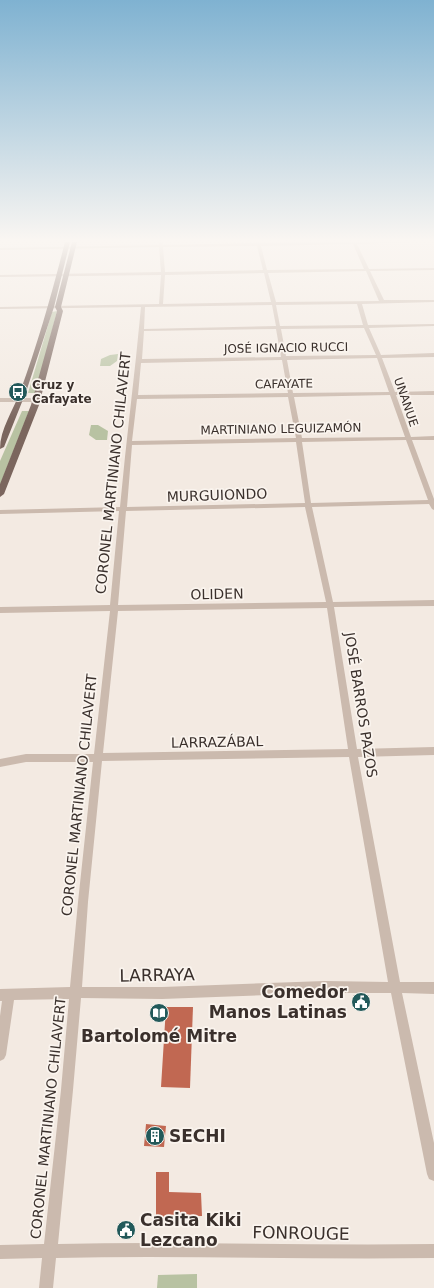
<svg xmlns="http://www.w3.org/2000/svg" width="434" height="1288" font-family="'DejaVu Sans',sans-serif">
<style>
.green{fill:#b8c2a2}
.building{fill:#c16852}
.lines{fill:none;stroke-linecap:round;stroke-linejoin:round}
.minor{fill:#cbbaae;fill-rule:evenodd}
.major{fill:#7b665e;fill-rule:evenodd}
.labels{text-anchor:middle;dominant-baseline:central;stroke-width:3.5;stroke-linejoin:round;paint-order:stroke}
.far-street-label{font-size:12px;fill:#3a302c;stroke:#faf4ee}
.far-poi-label{font-size:12px;font-weight:bold;fill:#3a302c;stroke:#faf4ee;text-anchor:start}
.street-label{font-size:14px;fill:#3a302c;stroke:#faf4ee}
.near-street-label{font-size:17px;fill:#3a302c;stroke:#faf4ee}
.near-poi-label{font-size:17px;font-weight:bold;fill:#3a302c;stroke:#faf4ee;text-anchor:start}
</style>
<rect width="100%" height="100%" fill="#f3eae2"/>
<g class="green">
<path d="M57,311L36,393H28L52,312Z"/>
<path d="M118,354L117,361L110,366H100L101,359L110,355Z"/>
<path d="M22,411H29L0,485V461Z"/>
<path d="M91,425H98L108,431L107,440H96L89,435Z"/>
<path d="M197,1274V1288H157L158,1275Z"/>
</g>
<g class="building">
<path d="M166,1007H193L190,1088L161,1087Z"/>
<path d="M146,1124L166,1126L164,1147L144,1146Z"/>
<path d="M156,1172H169V1192L201,1193L202,1216L156,1217Z"/>
</g>
<g class="lines">
<g class="minor">
<path d="M160,242H162L163,245L256,243V242H260V243L410,242L357,244L369,269L434,268V270L370,271L384,300H434V302L362,304L368,325L434,324V326L369,328L381,355L434,353V357L382,358L395,392L434,391V395H396L411,437L434,436V440H412L434,499V510L432,509L429,504L312,507L333,602L434,600V606L334,607L357,749L434,747V755L358,757L400,982H434V994L402,993L434,1143V1181L429,1179L427,1174L391,993H325L162,999L81,998L73,1090L58,1244C183,1241 309,1246 434,1244V1258C308,1260 182,1255 56,1258L53,1288H39L42,1258L0,1259V1245L44,1244L61,1090L69,999L14,1000L6,1055L4,1059L0,1061V1016L2,1001H0V989L70,987L78,902L93,762H26L0,767V759L26,754H94L110,611L0,613V607L110,605L119,511L0,514V510L120,507C126,440 135,374 141,307L0,309V307L159,304L161,275L0,277V275L161,272L159,247L0,250V248L159,245ZM353,244L364,269L267,270L261,246ZM257,246L263,270L165,272L163,247ZM366,271L379,301L276,302L268,273ZM264,273L271,302L163,304L165,275ZM357,304L363,325L280,326L276,305ZM272,305L276,326L144,329L145,307ZM364,328L376,355L286,356L281,329ZM276,329L281,357L142,359L144,331ZM377,358L389,392L293,393L287,360ZM282,360L288,393L138,395L141,363ZM390,395L405,437L302,438L294,397ZM288,397L296,438L132,441L137,399ZM406,440L428,500L311,503L302,442ZM296,442L305,503L127,507L132,445ZM305,507L326,602L118,605L126,511ZM327,608L348,749L103,753L118,611ZM349,757L388,982L325,981L162,987H82L88,902L102,761Z"/>
<path d="M0,398H37L40,400L37,402H0Z"/>
</g>
<g class="major">
<path d="M65,242H70L54,307L26,392L4,447L0,449C0,429 13,411 20,392C38,343 52,293 65,242Z"/>
<path d="M72,242H77L61,307L63,311L39,405L4,494L0,497V484L31,405L57,311L55,307Z"/>
</g>
</g>
<linearGradient id="sky" x2="0" y2="1"><stop stop-color="#7fb2d1"/><stop offset="0.57" stop-color="#faf6f2"/><stop offset="1" stop-color="#faf6f2" stop-opacity="0"/></linearGradient>
<rect width="434" height="422" fill="url(#sky)"/>
<defs>
<g id="bus-disc" transform="scale(1)"><circle r="9.5" fill="#22595a" stroke="#faf4ee"/><path d="M-5-6H5V4H4V6H2V4H-2V6H-4V4H-5ZM-3.5-4V0h7V-4ZM-3.5 1.2v1.5H-2V1.2ZM2 1.2v1.5H3.5V1.2Z" fill="#fff"/></g>
<g id="civic-disc" transform="scale(1)"><circle r="9.5" fill="#22595a" stroke="#faf4ee"/><path d="M-.6-6.5H3V-4.5H.6V-3L4-1V1h2V6H-6V1h2V-1L-.6-3ZM-1.2 2.5V6h2.4V2.5Z" fill="#fff"/></g>
<g id="library-disc" transform="scale(1)"><circle r="9.5" fill="#22595a" stroke="#faf4ee"/><path d="M-6-4Q-3-5.5-.7-3.5V5Q-3 3-6 4ZM6-4Q3-5.5 .7-3.5V5Q3 3 6 4Z" fill="#fff"/></g>
<g id="building-disc" transform="scale(1)"><circle r="9.5" fill="#22595a" stroke="#faf4ee"/><path d="M-4-6H4V6H1V3H-1V6H-4ZM-2.5-4.3h1.7v1.8h-1.7ZM.8-4.3h1.7v1.8H.8ZM-2.5-1h1.7V.8h-1.7ZM.8-1h1.7V.8H.8Z" fill="#fff"/></g>
</defs>
<g fill-rule="evenodd">
<use href="#bus-disc" x="18" y="392"/>
<use href="#civic-disc" x="361" y="1002"/>
<use href="#library-disc" x="159" y="1013"/>
<use href="#building-disc" x="155" y="1136"/>
<use href="#civic-disc" x="126" y="1230"/>
</g>
<g class="labels">
<g class="far-street-label">
<text transform="translate(286 348) rotate(-1)">JOSÉ IGNACIO RUCCI</text>
<text transform="translate(284 384) rotate(-1)">CAFAYATE</text>
<text transform="translate(406 402) rotate(71)">UNANUE</text>
<text transform="translate(281 429) rotate(-1)">MARTINIANO LEGUIZAMÓN</text>
</g>
<g class="far-poi-label">
<text x="32" y="385">Cruz y<tspan x="32" dy="14">Cafayate</tspan></text>
</g>
<g class="street-label">
<text transform="translate(113 473) rotate(-84)">CORONEL MARTINIANO CHILAVERT</text>
<text transform="translate(217 495) rotate(-2)">MURGUIONDO</text>
<text transform="translate(217 594) rotate(-1)">OLIDEN</text>
<text transform="translate(361 705) rotate(81)">JOSÉ BARROS PAZOS</text>
<text transform="translate(217 742) rotate(-1)">LARRAZÁBAL</text>
<text transform="translate(79 795) rotate(-84)">CORONEL MARTINIANO CHILAVERT</text>
<text transform="translate(48 1118) rotate(-84)">CORONEL MARTINIANO CHILAVERT</text>
</g>
<g class="near-street-label">
<text transform="translate(157 975) rotate(-1)">LARRAYA</text>
<text transform="translate(301 1233) rotate(1)">FONROUGE</text>
</g>
<g class="near-poi-label">
<text x="347" y="992" text-anchor="end">Comedor<tspan x="347" dy="20">Manos Latinas</tspan></text>
<text x="159" y="1036" text-anchor="middle">Bartolomé Mitre</text>
<text x="169" y="1136">SECHI</text>
<text x="140" y="1220">Casita Kiki<tspan x="140" dy="20">Lezcano</tspan></text>
</g>
</g>
</svg>
